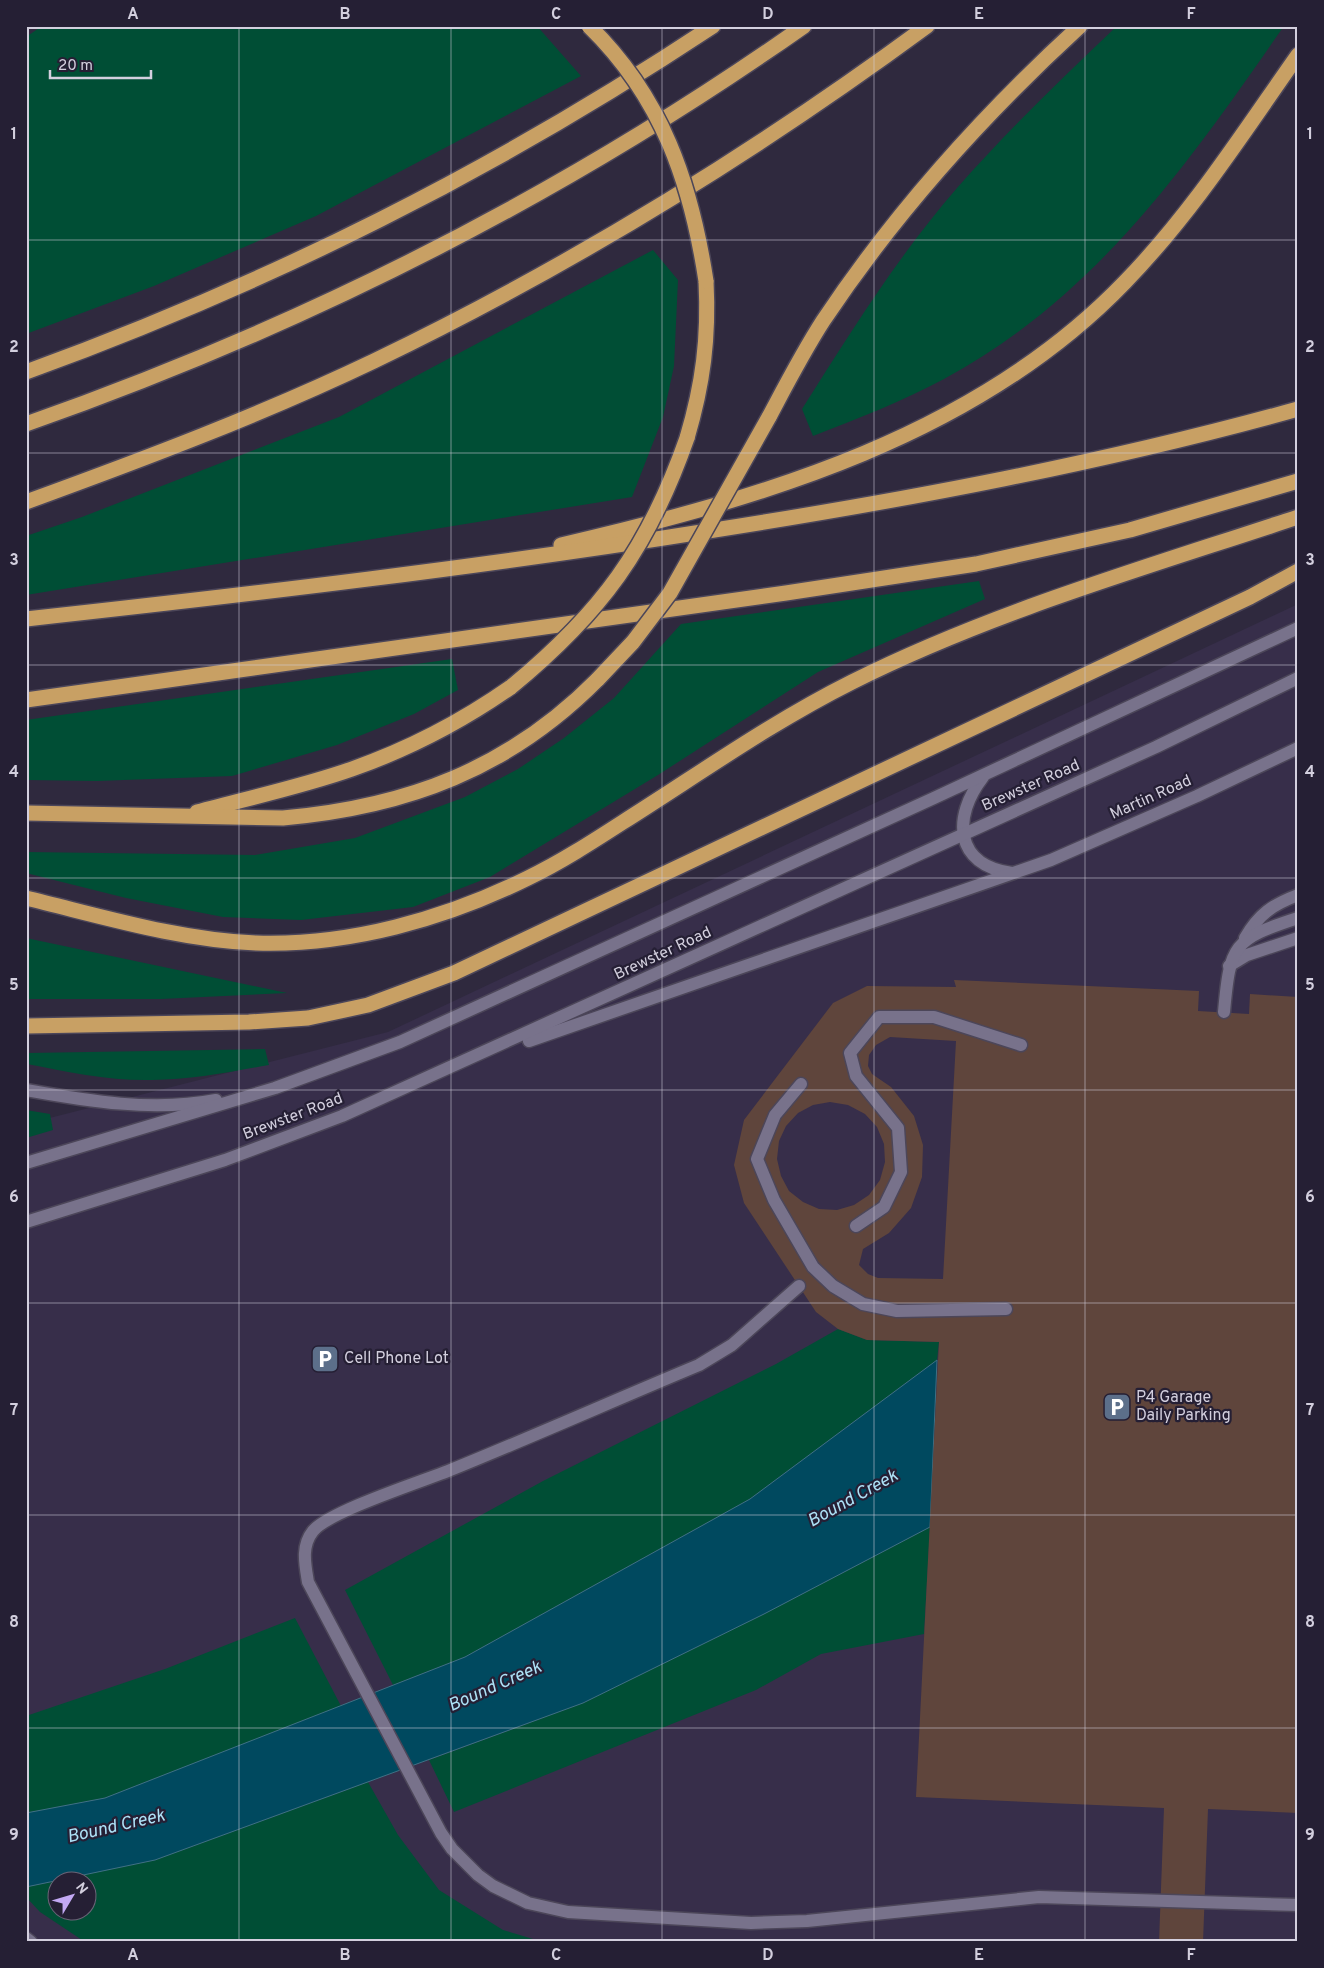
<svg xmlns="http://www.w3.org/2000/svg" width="1324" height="1968" font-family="Overpass,sans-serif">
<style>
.built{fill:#372e4a;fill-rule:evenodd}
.green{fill:#004e35}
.water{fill:#00495f;stroke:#3f7185}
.building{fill:#5f453c;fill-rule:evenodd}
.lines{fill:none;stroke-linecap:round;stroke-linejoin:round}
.minor-casing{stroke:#4c4659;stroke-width:15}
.highway-casing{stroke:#4c4659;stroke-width:18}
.minor{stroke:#78728b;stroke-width:12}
.highway{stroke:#c8a064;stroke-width:15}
.highway-bridge-casing{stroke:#4c4659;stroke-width:18;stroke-linecap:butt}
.highway-bridge{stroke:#c8a064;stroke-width:15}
.grid{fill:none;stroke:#d3cfde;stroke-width:1;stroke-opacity:0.55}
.labels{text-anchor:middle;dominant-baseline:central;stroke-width:4.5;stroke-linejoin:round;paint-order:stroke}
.street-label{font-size:16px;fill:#d3cfde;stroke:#251f34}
.poi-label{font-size:16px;fill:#d3cfde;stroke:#251f34;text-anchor:start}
.water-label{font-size:18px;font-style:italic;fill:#ade1f6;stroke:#251f34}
.neatline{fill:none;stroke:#d3cfde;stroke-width:2}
.grid-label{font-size:16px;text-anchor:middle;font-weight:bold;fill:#d3cfde}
</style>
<rect width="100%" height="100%" fill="#2f293e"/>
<path class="built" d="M1298,604V1942H26V1124L388,1032ZM58,1880H88V1910H58Z"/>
<g class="green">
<path d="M42,26H537L581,76L316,216L154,286L26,334V37Z"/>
<path d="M1117,26H1284C1188,164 1096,297 944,379C903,401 857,419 813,436L802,409C850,333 898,256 957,188C1007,131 1062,78 1117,26Z"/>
<path d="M653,250L678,280L674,366L663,417L632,497L26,595V536L82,517L339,417Z"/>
<path d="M979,581L985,599L818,672L658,775L490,877L413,907L301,920L223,917L126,898L26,873V852L255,855L355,838L465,797L518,769L564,738L614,698L681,624Z"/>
<path d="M452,659L458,690L414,714L337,745L232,776L97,781L26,780V720Z"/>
<path d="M26,938L287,993L161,999H26Z"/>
<path d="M265,1049L269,1065C230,1072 191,1080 152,1080C110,1081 68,1072 27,1064V1053Z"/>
<path d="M26,1110L50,1114L53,1130L26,1138Z"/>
<path d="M838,1329L867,1340L939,1342L937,1360L750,1499L465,1657L393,1685L345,1590L543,1481L776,1364Z"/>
<path d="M930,1527L924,1634L821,1654L756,1690L454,1812L429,1760L583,1703L764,1614Z"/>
<path d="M295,1618L341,1706L105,1798L26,1813V1716L165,1669Z"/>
<path d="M368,1782L398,1835L439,1890L503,1930L543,1942H85L40,1912L26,1897V1887L57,1881L58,1910H88V1880H58L155,1860Z"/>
</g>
<path class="water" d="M937,1360L930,1527L764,1614L583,1703L155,1860L26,1887V1813L105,1798L465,1657L750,1499Z"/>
<path class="building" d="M954,980L1199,991L1198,1011L1249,1014L1250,994L1298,997V1813L1208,1809L1203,1942H1159L1164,1808L916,1797L939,1342L867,1340L838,1329L816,1312L744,1203L734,1165L744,1120L833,1003L867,986L956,987ZM890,1037L956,1041L943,1279L878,1278L868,1274L859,1265L863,1249L889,1233L911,1208L922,1177L923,1145L914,1116L891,1087L872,1074L868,1066L869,1055L876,1045ZM830,1102L848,1105L865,1114L877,1127L884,1144L885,1162L880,1180L869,1195L854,1205L837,1210L819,1209L803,1202L789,1191L781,1176L777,1159L779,1141L786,1126L798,1113L813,1105Z"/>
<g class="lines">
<g class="minor-casing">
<g id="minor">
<path d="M983,777C952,817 954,865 1012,873"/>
<path d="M1245,938C1259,914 1272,905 1298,895"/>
<path d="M1229,966L1247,955L1298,938"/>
<path d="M1224,1012C1230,945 1233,939 1298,918"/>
<path d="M529,1041L1051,860L1197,796L1298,748"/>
<path d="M801,1084L775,1115L757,1159L774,1200L813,1267L833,1286L863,1304L897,1311L1006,1309"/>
<path d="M26,1090C88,1101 153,1112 216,1100"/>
<path d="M26,1163L275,1088L400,1042L934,798L1298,628"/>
<path d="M26,1222L225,1160L342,1116L1156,747L1298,678"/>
<path d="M856,1226L884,1207L901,1172L898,1128L856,1076L850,1053L879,1017H934L1021,1045"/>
<path d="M799,1286L732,1345L699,1365C615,1400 532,1437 448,1471C420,1482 328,1512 313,1531C301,1546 305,1564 308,1582L441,1833L452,1849L478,1875L493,1886L528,1903L568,1912L751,1923L807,1921L1039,1897L1298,1905"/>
<path d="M26,1938L31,1942"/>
</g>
</g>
<g class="highway-casing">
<g id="highway">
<path d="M26,372C273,282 494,171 713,26"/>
<path d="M769,417C786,385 803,352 823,321C895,213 984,114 1080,26"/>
<path d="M26,424C302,327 564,195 804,26"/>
<path d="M687,438C703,384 709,338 706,281"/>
<path d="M26,502C144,459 261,415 374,361C569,267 753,154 927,26"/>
<path d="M561,545C763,498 977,436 1125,282C1192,213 1243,133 1298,55"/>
<path d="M26,619C254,594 482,567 708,531C907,500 1104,463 1298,409"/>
<path d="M26,700L786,593L976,564L1130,530L1298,481"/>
<path d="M197,812C248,798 301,787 352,769C409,749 461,722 511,687"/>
<path d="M26,813L283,818C407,807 509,769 598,679"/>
<path d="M26,898C101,916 179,940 256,943C349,946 445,919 528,878C561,862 592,842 623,822C699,774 772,722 852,682C994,611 1148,567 1298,517"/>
<path d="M26,1026L249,1022L308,1018L368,1005L454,973L1250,597L1298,571"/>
</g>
</g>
<use href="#minor" class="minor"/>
<use href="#highway" class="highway"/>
<g class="highway-bridge-casing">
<g id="highway-bridge">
<path d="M589,26C662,97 691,183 706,281"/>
<path d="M598,679L633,642L670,593L769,417"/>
<path d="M511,687C601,613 648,549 687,438"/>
</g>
</g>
<use href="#highway-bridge" class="highway-bridge"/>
</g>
<path class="grid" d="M239,26V1942M451,26V1942M662,26V1942M874,26V1942M1085,26V1942M26,240H1298M26,453H1298M26,665H1298M26,878H1298M26,1090H1298M26,1303H1298M26,1515H1298M26,1728H1298"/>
<defs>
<g id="parking-square" transform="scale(1.4375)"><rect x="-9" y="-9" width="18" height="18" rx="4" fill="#5c6f8a" stroke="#251f34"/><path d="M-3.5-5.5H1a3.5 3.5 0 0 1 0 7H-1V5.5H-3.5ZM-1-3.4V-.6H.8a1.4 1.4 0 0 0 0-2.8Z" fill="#fff"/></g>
</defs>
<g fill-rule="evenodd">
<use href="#parking-square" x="325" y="1359"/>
<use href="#parking-square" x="1117" y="1407"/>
</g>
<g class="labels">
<g class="street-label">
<text transform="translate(1031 786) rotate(-24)">Brewster Road</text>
<text transform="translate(1151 798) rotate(-24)">Martin Road</text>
<text transform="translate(663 954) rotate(-25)">Brewster Road</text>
<text transform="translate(293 1117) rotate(-21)">Brewster Road</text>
</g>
<g class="poi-label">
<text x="344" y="1359">Cell Phone Lot</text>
<text x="1136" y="1398">P4 Garage<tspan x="1136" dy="18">Daily Parking</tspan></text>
</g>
<g class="water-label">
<text transform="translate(853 1499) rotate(-29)">Bound Creek</text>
<text transform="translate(495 1687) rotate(-24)">Bound Creek</text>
<text transform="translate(116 1827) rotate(-13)">Bound Creek</text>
</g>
</g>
<rect width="1324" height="1968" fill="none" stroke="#251f34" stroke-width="55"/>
<g transform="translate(72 1896) rotate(52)"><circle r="24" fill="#251f34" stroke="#6b6578"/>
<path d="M0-4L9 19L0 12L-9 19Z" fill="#c2a8f3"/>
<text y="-8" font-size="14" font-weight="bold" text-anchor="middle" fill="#d3cfde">N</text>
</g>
<path d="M50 70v8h101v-8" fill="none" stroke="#d3cfde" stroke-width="2.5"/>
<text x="58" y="70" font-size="15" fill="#d3cfde" stroke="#251f34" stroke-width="4" paint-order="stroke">20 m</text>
<rect x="28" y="28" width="1268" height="1912" class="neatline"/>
<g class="grid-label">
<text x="133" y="19">A</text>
<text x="345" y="19">B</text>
<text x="556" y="19">C</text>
<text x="768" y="19">D</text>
<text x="979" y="19">E</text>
<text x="1191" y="19">F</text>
<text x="14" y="139">1</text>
<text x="1310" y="139">1</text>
<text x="14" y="352">2</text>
<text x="1310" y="352">2</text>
<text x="14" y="565">3</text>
<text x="1310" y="565">3</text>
<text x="14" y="777">4</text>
<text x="1310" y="777">4</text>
<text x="14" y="990">5</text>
<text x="1310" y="990">5</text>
<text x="14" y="1202">6</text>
<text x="1310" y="1202">6</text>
<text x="14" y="1415">7</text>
<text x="1310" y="1415">7</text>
<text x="14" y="1627">8</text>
<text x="1310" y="1627">8</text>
<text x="14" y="1840">9</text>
<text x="1310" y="1840">9</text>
<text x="133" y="1960">A</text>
<text x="345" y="1960">B</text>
<text x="556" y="1960">C</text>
<text x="768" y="1960">D</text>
<text x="979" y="1960">E</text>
<text x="1191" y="1960">F</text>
</g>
</svg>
